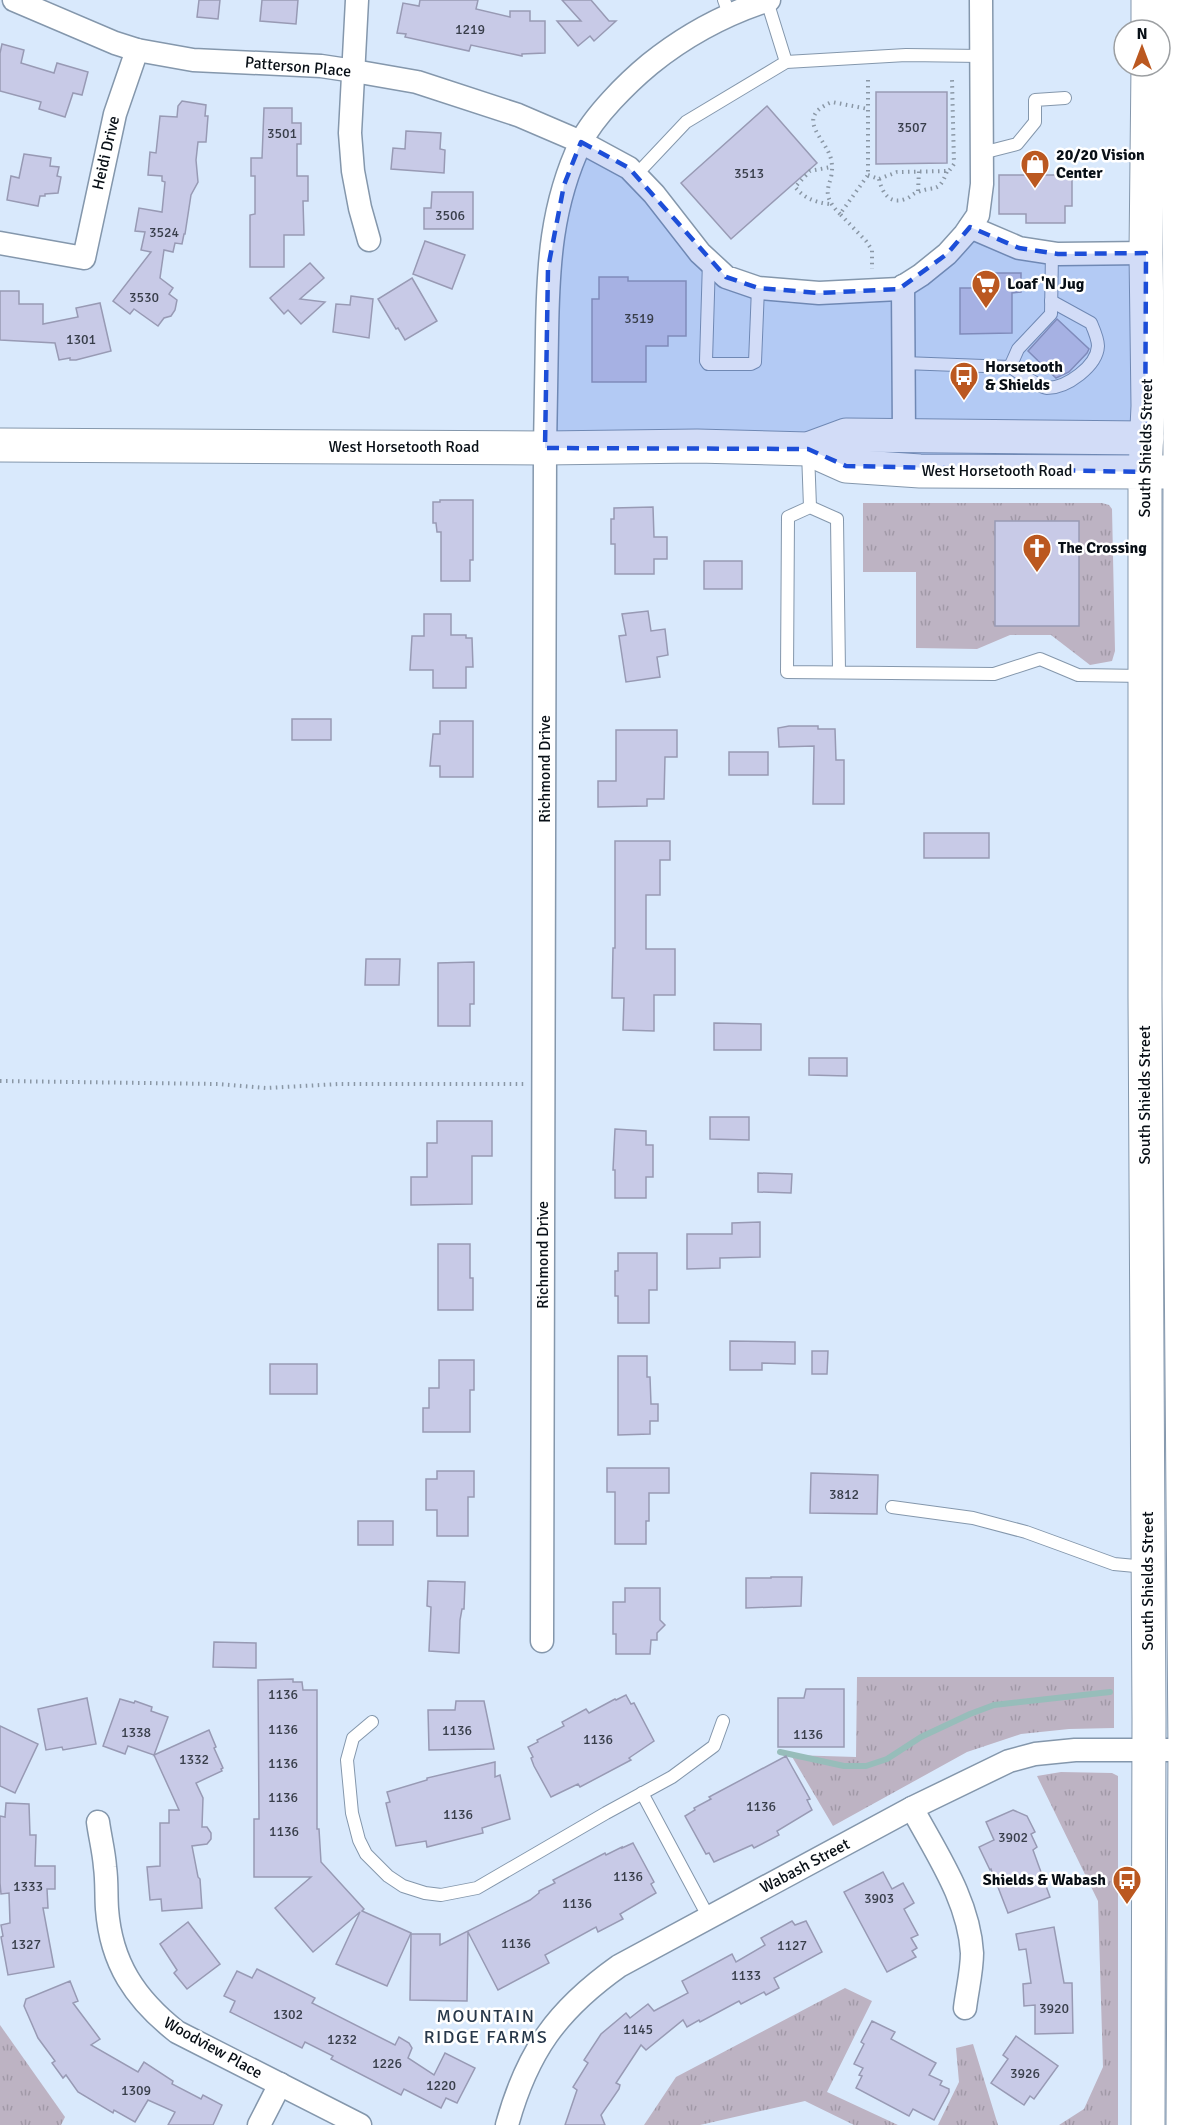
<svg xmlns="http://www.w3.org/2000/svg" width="1190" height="2125" font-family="Signika,sans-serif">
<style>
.grass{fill:url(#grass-tufts);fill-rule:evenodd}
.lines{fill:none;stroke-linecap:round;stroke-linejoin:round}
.stream{stroke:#97bdba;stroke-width:6}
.building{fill:#c8cae7;stroke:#989ab4;stroke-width:1.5}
.service-casing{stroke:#8497ac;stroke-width:14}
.minor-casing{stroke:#8497ac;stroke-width:25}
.secondary-casing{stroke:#8497ac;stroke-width:35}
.primary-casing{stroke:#8497ac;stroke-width:35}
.path{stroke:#8a97a5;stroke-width:4;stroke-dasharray:1.5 4.5;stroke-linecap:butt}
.service{stroke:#fff;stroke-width:12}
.minor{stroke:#fff;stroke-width:22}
.secondary{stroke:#fff;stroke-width:33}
.primary{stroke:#fff;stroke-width:33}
.marked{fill:#1d4ed8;fill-opacity:0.2;stroke:#1d4ed8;stroke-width:4.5;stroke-dasharray:12 8;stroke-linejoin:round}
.labels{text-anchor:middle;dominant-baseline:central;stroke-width:5;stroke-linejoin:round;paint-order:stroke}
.number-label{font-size:14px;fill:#383e4a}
.street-label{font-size:16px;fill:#080f16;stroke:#fff}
.poi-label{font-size:16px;font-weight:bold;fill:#080f16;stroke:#fff;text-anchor:start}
.neighbourhood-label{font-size:18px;letter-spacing:1.5px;fill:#28384a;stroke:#fff}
</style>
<defs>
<pattern id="grass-tufts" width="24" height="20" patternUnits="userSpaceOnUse" patternTransform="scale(1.5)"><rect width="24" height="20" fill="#bdb3c3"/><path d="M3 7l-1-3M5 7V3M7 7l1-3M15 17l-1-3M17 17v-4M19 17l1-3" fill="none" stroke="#a199a7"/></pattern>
</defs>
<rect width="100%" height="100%" fill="#d9e9fc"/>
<g class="grass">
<path d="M863,503H1102L1109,505L1112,509L1115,651L1112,661L1090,665L1051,635H1010L977,649L916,648V572H863ZM1079,521V626H995V522Z"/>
<path d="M857,1677H1114V1728L1069,1729L1021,1734L967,1752L833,1826L791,1755L856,1757Z"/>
<path d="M1061,1772L1112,1773L1118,1776V2125H1059L1084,2109L1103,2067L1098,1901L1037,1776Z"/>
<path d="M845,1988L872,2001L827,2092L898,2125H854L805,2101L700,2125H644L676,2077Z"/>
<path d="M0,2025L65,2117L61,2125H0Z"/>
<path d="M973,2044L998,2125H938L959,2082L956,2048Z"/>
</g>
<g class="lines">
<path class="stream" d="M780,1752L844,1766H866L887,1759L921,1737L970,1714L994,1705L1110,1692"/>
</g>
<g class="building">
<path d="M199,0H220L218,19L197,17Z"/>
<path d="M262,0H298L296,24L260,21Z"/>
<path d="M420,0H478L476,9L510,17V11H530V21H545V53L522,54V56L471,45L469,51L405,37L406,34L397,33L403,3L419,6Z"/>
<path d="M562,0H591L609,21H616L594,41L590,36L578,46L557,21H581Z"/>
<path d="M2,44L24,50L21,63L54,73L57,63L88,72L82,95L73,93L65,117L39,109L41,102L0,91V53Z"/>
<path d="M876,92H947V163L876,164Z"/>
<path d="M182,101L206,105L205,116H208L206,142H198L196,160L198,182L191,195L185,234H184L182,244L175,243L173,252L164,250L160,278L173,288L169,294L177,300L175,310L171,316L164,318L158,326L134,309L130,314L113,301L151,252L141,250L145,232L135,231L139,208L162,212L165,182L162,181V176L148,175L150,152L156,153L160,116L177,117L178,106Z"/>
<path d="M767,106L817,163L731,239L681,183Z"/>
<path d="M264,108H292V123H301V144H297V176H308V201H303L304,235H284V267H250V215L255,214V176H251V158H262Z"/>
<path d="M406,131L441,133L440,149L445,150L444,173L391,169L393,148L405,149Z"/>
<path d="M24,154L51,158L50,166L59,167L57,176L61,177L58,193L45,194V196H40L38,206L7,200L11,176L19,178Z"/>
<path d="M999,175H1072V206H1065V223H1026V214H999Z"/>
<path d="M432,192H473V229H424V208H431Z"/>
<path d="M425,241L465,255L452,289L413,274Z"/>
<path d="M310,263L324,278L300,299L325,302L301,324L288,310L284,314L270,298Z"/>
<path d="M981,273H1021V292L1012,293V333L960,334V288H982Z"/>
<path d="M599,277H628V281H686V336H668V346H646V382H592V299H599Z"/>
<path d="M412,278L437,321L405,340L398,328L396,329L378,299Z"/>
<path d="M0,291H19V304H43V324L78,317L76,308L100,303L111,351L76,360H70V358L59,360L55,343L0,340Z"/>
<path d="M351,296L373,299L369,338L333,332L336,304L350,305Z"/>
<path d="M1057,319L1089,349L1087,353L1069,372L1056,378L1028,351Z"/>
<path d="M440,500H473V560H470V581H441V532H437L436,523H433V502H440Z"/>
<path d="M653,507L654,537H667V559H654V574H615V544H611V519H614V508Z"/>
<rect x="995" y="521" width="84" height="105"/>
<rect x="704" y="561" width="38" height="28"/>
<path d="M648,611L651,631L665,629L668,655L657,657L660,677L626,682L619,636L626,635L622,614Z"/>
<path d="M424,614H451V635H466V638H472L473,667H466V688H433V670H410L412,636H424Z"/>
<rect x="292" y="719" width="39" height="21"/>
<path d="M440,721H473V777H440V766H430L433,734H440Z"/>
<path d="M789,726H818V729H835L836,760H844V804H813L814,746L779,747L778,728Z"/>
<path d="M616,730H677V757H665L664,799H647V806L598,807V781H616Z"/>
<rect x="729" y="752" width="39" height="23"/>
<rect x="924" y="833" width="65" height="25"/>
<path d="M615,841H670V860H660V895H646V949H675V995H654V1031L623,1030L624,998H612L613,948H615Z"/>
<path d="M366,959H400L399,985H365Z"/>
<path d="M474,962V1004H470V1026H438V963Z"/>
<path d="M714,1023L761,1024V1050H714Z"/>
<path d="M809,1058H847V1076L809,1075Z"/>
<path d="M710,1117H749V1140L710,1139Z"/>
<path d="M437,1121H492V1156H472V1204L411,1205V1177H427V1143H437Z"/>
<path d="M615,1129L646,1131V1145H653V1177H646V1198H615V1170H613Z"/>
<path d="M758,1173L792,1174L791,1193L758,1192Z"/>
<path d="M760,1222V1257L720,1258V1268L687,1269V1234H732V1223Z"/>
<path d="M438,1244H470V1278H473V1310H438Z"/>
<path d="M618,1253H657V1290H649V1323H618V1296H615V1271H618Z"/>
<path d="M730,1341L795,1342V1364L762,1363V1370H730Z"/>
<path d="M812,1351H828L827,1374H812Z"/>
<path d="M618,1356H647V1377H650L651,1404H658V1421H650V1434L618,1435Z"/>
<path d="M439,1360H474V1390H470V1432H423V1408H429V1388H439Z"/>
<rect x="270" y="1364" width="47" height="30"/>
<path d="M607,1468H669V1493H649V1521H646V1544H615V1492H607Z"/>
<path d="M437,1471H474V1497H468V1536H437V1510H426V1479H437Z"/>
<path d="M811,1473L878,1475L877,1514L810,1513Z"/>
<rect x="358" y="1521" width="35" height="24"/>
<path d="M771,1577H802L801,1606L746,1608V1578H771Z"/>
<path d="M428,1581L465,1582L464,1609H462L460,1620L459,1653L429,1651L431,1607L427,1606Z"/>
<path d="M625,1588H660V1620L665,1625L657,1633V1640H651L650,1654H616V1634H613V1602H625Z"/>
<path d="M214,1642L256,1643V1668L213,1667Z"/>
<path d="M293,1679V1682H302L303,1690H317V1829H319L321,1862L364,1909L362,1911L411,1933L387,1986L336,1964L360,1912L313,1952L275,1908L311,1877H254V1819H259L258,1680Z"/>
<path d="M806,1689H844V1747H778V1698H804Z"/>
<path d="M626,1695L631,1704L634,1703L654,1741L629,1758L631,1760L580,1787L578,1784L551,1797L534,1766L531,1758L533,1757L528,1747L538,1742L537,1740L564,1726L562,1722L586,1709L589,1713L615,1699L616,1700Z"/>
<path d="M87,1698L96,1744L63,1750L62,1747L46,1750L38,1709Z"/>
<path d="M120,1699L134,1703L135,1701L152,1707L151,1711L168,1717L154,1755L209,1730L216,1747L214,1748L223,1768L221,1769L222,1771L196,1783L203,1798L202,1827H207L211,1833V1839L207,1844L192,1846L198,1877L200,1879L202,1908L162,1911L161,1899L150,1900L147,1867L160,1866V1823H169V1810H179L154,1755L128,1746L125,1754L103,1746Z"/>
<path d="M456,1701H484L494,1749L429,1750L428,1710H455Z"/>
<path d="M0,1726L38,1744L15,1793L0,1786Z"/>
<path d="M786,1756L810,1799L807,1800L812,1810L777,1831L779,1835L754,1848L752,1845L714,1862L709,1853L706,1854L685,1816L695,1810L694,1808L711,1799L709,1797Z"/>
<path d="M495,1762V1777L500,1775L510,1819L482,1828L483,1833L427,1847L426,1841L396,1846L386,1803L390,1802L387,1792L427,1780V1778Z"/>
<path d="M6,1803L29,1804L30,1835H36L35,1866H55V1889H47L48,1908H43L54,1967L8,1975L1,1937L3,1936L1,1925L10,1923L9,1893L1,1894L0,1883V1816L5,1817Z"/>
<path d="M1013,1810L1027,1816L1035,1832L1031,1834L1037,1847L1033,1850L1050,1897L1008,1913L991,1869L990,1870L979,1847L994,1840L986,1822Z"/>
<path d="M633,1843L654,1882L651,1884L656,1893L620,1914L623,1919L598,1932L596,1927L545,1955L549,1963L498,1990L468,1932L467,2001L410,2000L411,1934H440V1945L530,1900L539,1893V1891L555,1883L553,1880L605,1853L606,1855L622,1847V1848Z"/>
<path d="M883,1872L892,1889L903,1883L914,1903L904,1909L918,1935L911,1938L917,1948L912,1951L916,1957L887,1972L844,1892Z"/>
<path d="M792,1921L795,1925L806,1921L822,1952L774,1978L779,1988L766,1995L764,1992L741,2004L739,2001L700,2022L699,2020L687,2027L683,2020L646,2050L641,2045L616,2083L620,2085L619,2089L601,2115L605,2125H565L577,2090L573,2087L588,2063L584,2060L601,2034L626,2013L630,2018L648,2004L654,2011L688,1993L682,1981L732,1954L736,1962L765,1945L761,1938Z"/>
<path d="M188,1922L220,1964L187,1989L174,1973L177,1970L160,1944Z"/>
<path d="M1054,1927L1064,1983H1072L1073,2033L1035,2034V2005L1024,2006L1023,1984L1031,1983L1026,1949L1019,1950L1016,1934Z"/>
<path d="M257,1969L315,1998L312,2003L395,2045L399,2037L409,2043L412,2048L408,2058L434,2075L445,2053L475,2068L457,2103L446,2098L441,2108L404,2089L401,2095L331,2059L333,2056L305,2042L302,2048L230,2012L235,2001L224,1996L237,1971L252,1978Z"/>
<path d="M70,1981L78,2001L73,2003L100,2039L91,2045L138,2072L144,2062L173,2081L172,2084L201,2099L203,2095L222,2105L213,2125H168L175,2112L148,2100L135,2122L114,2110L113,2113L78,2092L66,2075L63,2078L52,2063L55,2061L38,2038L24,2006L26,1999Z"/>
<path d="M872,2021L895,2032L891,2039L936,2063L929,2075L942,2081L940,2085L949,2089V2092L934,2120L913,2109L909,2116L856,2088L862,2076L859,2075L863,2068L854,2064L864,2044L861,2042Z"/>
<path d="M1016,2036L1058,2066L1034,2099L1030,2096L1024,2105L991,2083L1008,2059L1003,2055Z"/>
</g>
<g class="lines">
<g class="service-casing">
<g id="service">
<path d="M724,0L729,14"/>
<path d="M767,1L786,62"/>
<path d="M982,153L1017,144L1035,122V100L1065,98"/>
<path d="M636,175L686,122L786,62L906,55L981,56"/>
<path d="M709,261L706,361L708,364H751L755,362L758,288"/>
<path d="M904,363L1010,367L1018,349L1051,314L1052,253"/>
<path d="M1010,367C1019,372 1038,387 1047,388C1067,388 1097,366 1098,346C1098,339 1094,330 1091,323L1051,301"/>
<path d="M808,452L810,507"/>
<path d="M839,672L837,519L810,507L788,517L787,672L994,674L1040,659L1078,675L1144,676"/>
<path d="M892,1507L973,1518L1026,1532L1114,1564L1146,1567"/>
<path d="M372,1722L353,1738L347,1760L352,1813L359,1840L366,1854L388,1876L403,1886L425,1893L441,1895L477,1888L606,1813L672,1777L714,1746L723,1721"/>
<path d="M642,1793L709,1918"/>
</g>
</g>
<g class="minor-casing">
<g id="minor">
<path d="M14,0L115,43L137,50L193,60L321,66L354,71L417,82L518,115L581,142L629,168L654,194L700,253L726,277L758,288L819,293L899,289L921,275L947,254L965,234L978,215L982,184L981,0"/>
<path d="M357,0L350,133L353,171L360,208L369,240"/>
<path d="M970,227L1019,248L1058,254L1146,253"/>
<path d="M0,243L84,258L115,114L137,50"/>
<path d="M903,286L904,437"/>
<path d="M542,1641L545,448C546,410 546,372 547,334C548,266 551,205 581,142C594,116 627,83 650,64C686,35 725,14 769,0"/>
<path d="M912,1808C936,1853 969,1900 972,1953C972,1971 967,1991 965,2008"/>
<path d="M98,1822C100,1837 104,1852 105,1867C107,1881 106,1895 107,1909C111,1963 135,1999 177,2032L360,2125"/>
<path d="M259,2125L280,2084"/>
<path d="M507,2125C527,2052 557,2010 619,1966L912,1808L1009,1761L1035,1754L1075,1750H1190"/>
</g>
</g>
<g class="secondary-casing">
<g id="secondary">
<path d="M0,445L545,448L697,446L808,449L846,435L1147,438"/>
<path d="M808,449L846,466L920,471L1145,472V997L1149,1719L1148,2125"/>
<path d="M1180,472L1179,996L1185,1750L1183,2125"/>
</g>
</g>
<g class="primary-casing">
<g id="primary">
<path d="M1179,0L1180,472"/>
<path d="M1148,30V0"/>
<path d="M1148,66L1146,253L1148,406L1145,472H1190"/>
</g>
</g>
<g class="path">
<path d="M868,80V175L840,214L866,241L872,250V269"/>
<path d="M868,175L879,179L897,172L949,171L954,164L952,80"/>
<path d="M879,179C882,192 889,205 905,199C910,198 913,193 918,192C935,185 939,194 947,171"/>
<path d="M918,191L919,171"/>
<path d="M829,204C814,202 804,198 795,187L810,171L831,167"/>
<path d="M840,214C815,189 837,185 831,159C826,138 793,118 832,102L868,109"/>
<path d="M0,1081L218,1084L266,1088L339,1084H524"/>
</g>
<use href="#service" class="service"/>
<use href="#minor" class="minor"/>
<use href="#secondary" class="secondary"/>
<use href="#primary" class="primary"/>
</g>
<path class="marked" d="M581,142L629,168L726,277L758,288L819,293L899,289L947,254L970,227L1019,248L1058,254L1146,253L1145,472L846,466L808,449L545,448L548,268L564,185Z"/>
<defs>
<g id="shop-pin" transform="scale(1.5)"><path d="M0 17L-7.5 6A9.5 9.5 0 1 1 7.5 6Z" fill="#bb5820" stroke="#fff"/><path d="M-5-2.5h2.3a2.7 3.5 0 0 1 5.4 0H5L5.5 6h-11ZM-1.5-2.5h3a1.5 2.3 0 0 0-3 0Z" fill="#fff"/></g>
<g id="supermarket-pin" transform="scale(1.5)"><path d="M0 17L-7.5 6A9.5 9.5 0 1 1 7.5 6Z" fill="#bb5820" stroke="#fff"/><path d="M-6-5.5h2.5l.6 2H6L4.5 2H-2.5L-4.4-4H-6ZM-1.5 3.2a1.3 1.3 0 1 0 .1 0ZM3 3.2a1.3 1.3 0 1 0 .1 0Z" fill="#fff"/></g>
<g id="bus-pin" transform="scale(1.5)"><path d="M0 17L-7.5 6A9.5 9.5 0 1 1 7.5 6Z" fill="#bb5820" stroke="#fff"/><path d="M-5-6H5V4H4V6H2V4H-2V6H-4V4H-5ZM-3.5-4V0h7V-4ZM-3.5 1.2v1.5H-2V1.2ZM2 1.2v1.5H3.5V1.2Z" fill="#fff"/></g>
<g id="church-pin" transform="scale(1.5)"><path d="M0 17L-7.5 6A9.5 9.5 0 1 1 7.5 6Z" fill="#bb5820" stroke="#fff"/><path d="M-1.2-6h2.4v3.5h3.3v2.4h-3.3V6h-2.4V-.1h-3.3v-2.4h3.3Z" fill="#fff"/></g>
</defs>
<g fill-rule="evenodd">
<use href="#shop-pin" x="1035" y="164"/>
<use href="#supermarket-pin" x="986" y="284"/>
<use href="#bus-pin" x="964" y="376"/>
<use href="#church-pin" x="1037" y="548"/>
<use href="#bus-pin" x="1127" y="1880"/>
</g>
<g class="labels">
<g class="number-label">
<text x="470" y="29">1219</text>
<text x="912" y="127">3507</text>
<text x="282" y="133">3501</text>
<text x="749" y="173">3513</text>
<text x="450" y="215">3506</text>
<text x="164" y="232">3524</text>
<text x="144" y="297">3530</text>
<text x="639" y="318">3519</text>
<text x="81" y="339">1301</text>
<text x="844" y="1494">3812</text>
<text x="283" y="1694">1136</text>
<text x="283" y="1729">1136</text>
<text x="457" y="1730">1136</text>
<text x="136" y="1732">1338</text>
<text x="808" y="1734">1136</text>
<text x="598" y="1739">1136</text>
<text x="194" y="1759">1332</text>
<text x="283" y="1763">1136</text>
<text x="283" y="1797">1136</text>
<text x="761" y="1806">1136</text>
<text x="458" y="1814">1136</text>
<text x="284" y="1831">1136</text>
<text x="1013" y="1837">3902</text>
<text x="628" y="1876">1136</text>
<text x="28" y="1886">1333</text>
<text x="879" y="1898">3903</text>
<text x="577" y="1903">1136</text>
<text x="516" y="1943">1136</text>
<text x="26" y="1944">1327</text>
<text x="792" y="1945">1127</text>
<text x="746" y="1975">1133</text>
<text x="1054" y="2008">3920</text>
<text x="288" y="2014">1302</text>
<text x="638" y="2029">1145</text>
<text x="342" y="2039">1232</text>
<text x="387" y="2063">1226</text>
<text x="1025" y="2073">3926</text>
<text x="441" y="2085">1220</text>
<text x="136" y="2090">1309</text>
</g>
<g class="street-label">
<text transform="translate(298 67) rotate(5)">Patterson Place</text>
<text transform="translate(106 153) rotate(-77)">Heidi Drive</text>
<text x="404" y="447">West Horsetooth Road</text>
<text transform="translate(1146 448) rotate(-89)">South Shields Street</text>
<text x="997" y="471">West Horsetooth Road</text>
<text transform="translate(545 769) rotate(-90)">Richmond Drive</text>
<text transform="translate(1145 1095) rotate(-90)">South Shields Street</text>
<text transform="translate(543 1255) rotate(-90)">Richmond Drive</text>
<text transform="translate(1148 1581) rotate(-90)">South Shields Street</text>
<text transform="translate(805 1866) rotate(-28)">Wabash Street</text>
<text transform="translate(213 2048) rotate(29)">Woodview Place</text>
</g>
<g class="poi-label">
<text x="1056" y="155">20/20 Vision<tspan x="1056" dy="18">Center</tspan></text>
<text x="1007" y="284">Loaf 'N Jug</text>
<text x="985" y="367">Horsetooth<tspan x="985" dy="18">&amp; Shields</tspan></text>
<text x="1058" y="548">The Crossing</text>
<text x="1106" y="1880" text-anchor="end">Shields &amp; Wabash</text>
</g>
<g class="neighbourhood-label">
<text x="486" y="2016">MOUNTAIN<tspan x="486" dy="21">RIDGE FARMS</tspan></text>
</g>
</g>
<g transform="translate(1142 48)"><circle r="28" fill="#ffffff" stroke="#9c9fa2" stroke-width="1.5"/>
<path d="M0-4.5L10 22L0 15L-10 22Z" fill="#bb5820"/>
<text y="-9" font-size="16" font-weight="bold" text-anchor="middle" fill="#080f16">N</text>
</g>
</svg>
